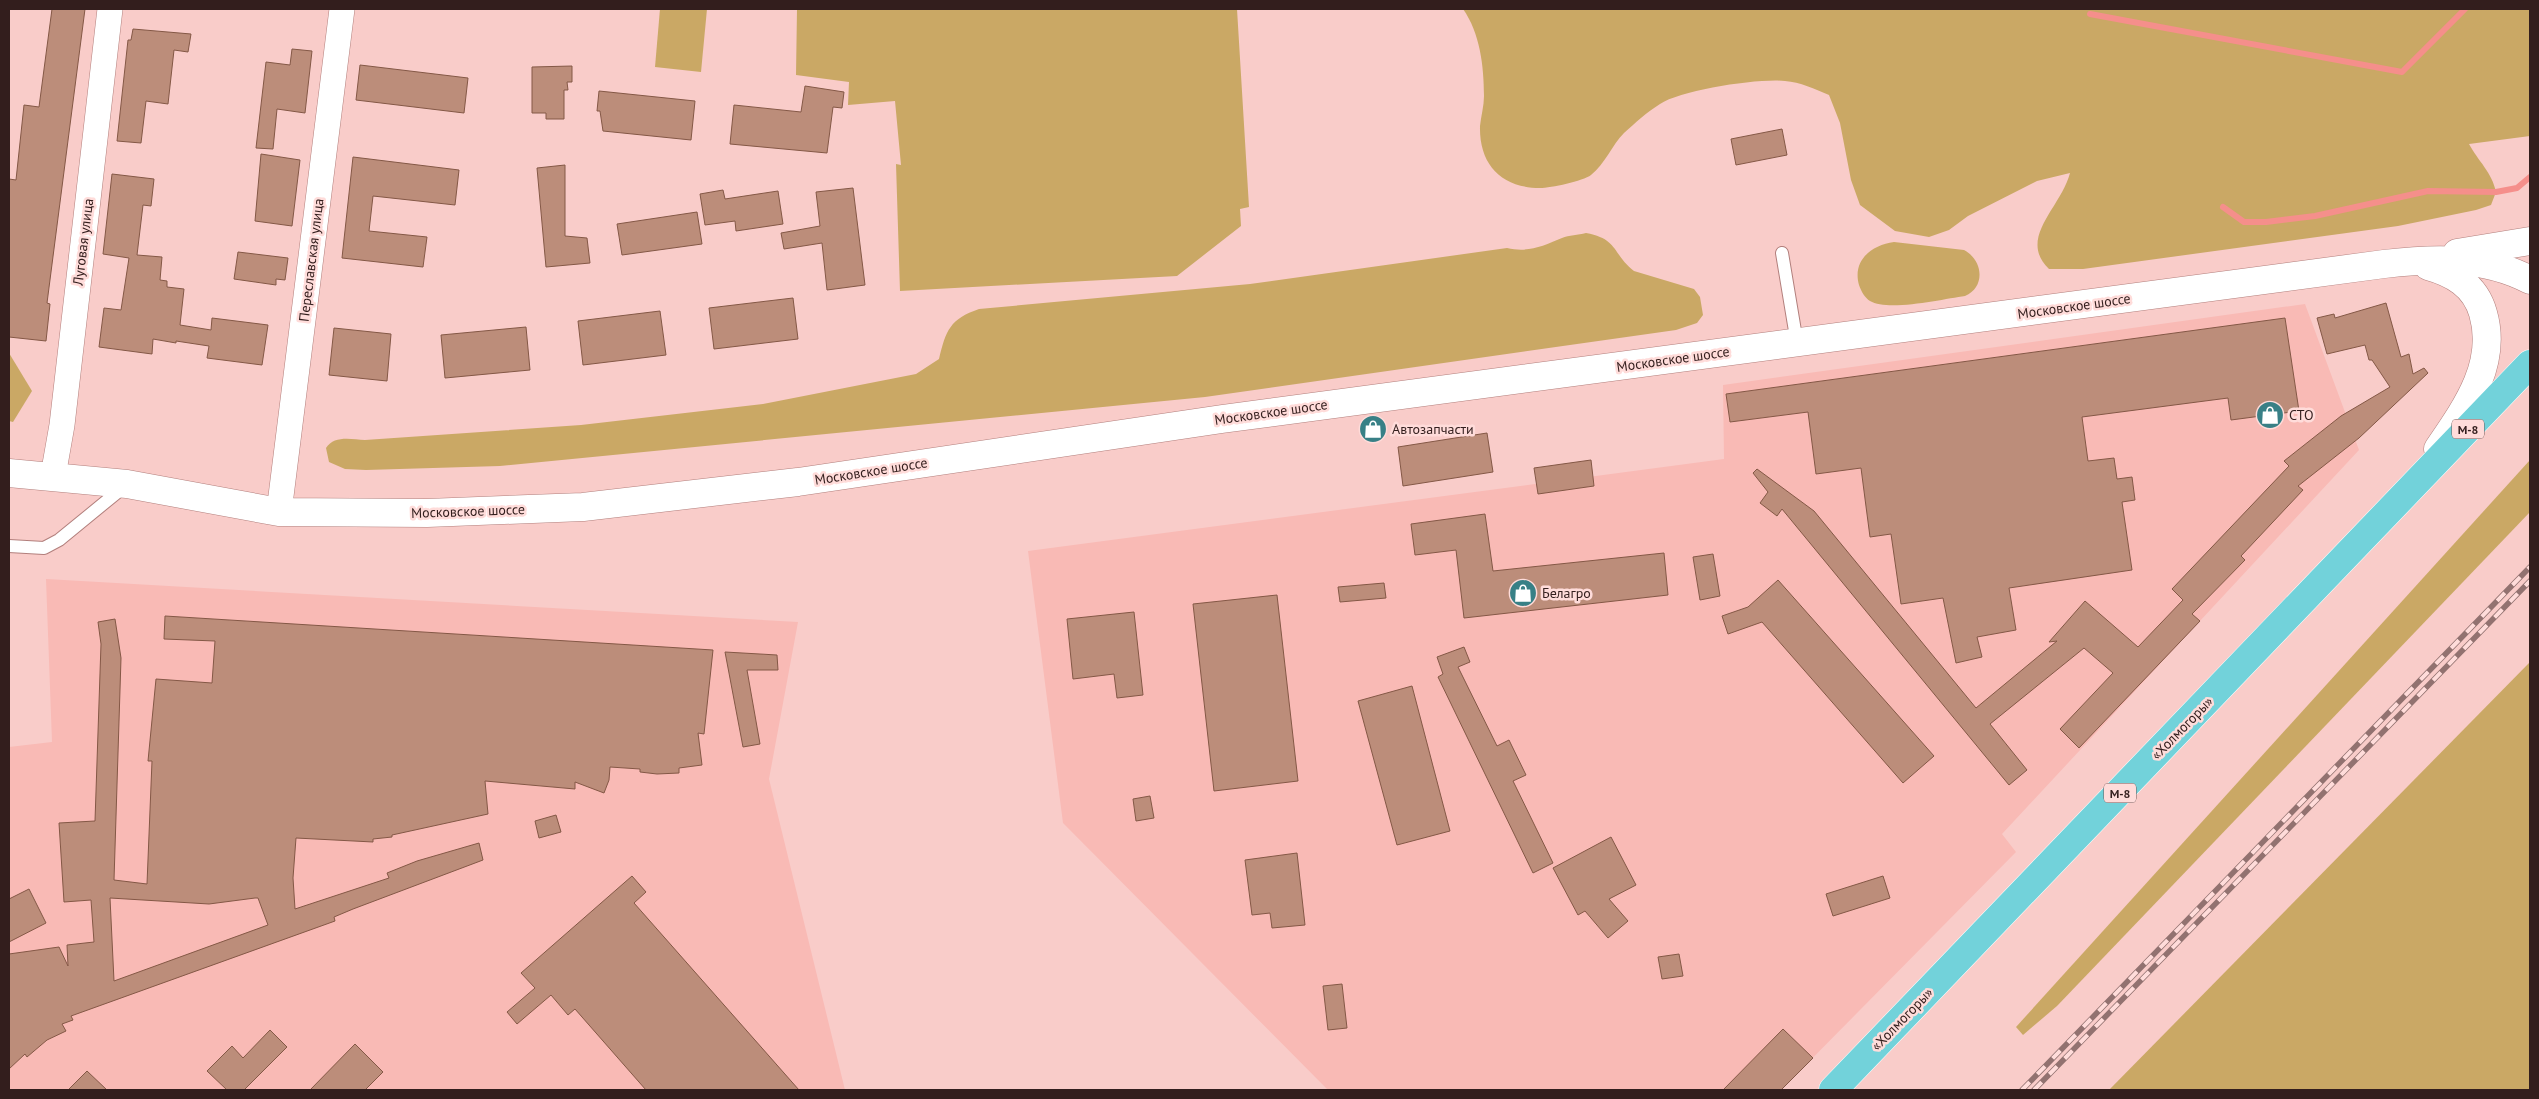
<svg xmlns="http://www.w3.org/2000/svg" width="2539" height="1099" font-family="'PT Sans',sans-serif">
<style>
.built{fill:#f9bab5}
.green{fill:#caa865}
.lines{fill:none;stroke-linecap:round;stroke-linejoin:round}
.stream{stroke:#f58f8b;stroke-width:6}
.building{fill:#bc8d7a;stroke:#845846;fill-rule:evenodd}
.service-casing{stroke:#b27f7c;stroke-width:14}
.minor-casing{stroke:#b27f7c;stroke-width:26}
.tertiary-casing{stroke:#b27f7c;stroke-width:29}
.trunk-casing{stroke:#fff;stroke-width:29}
.service{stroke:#fff;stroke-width:12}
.minor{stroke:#fff;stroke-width:25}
.tertiary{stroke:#fff;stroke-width:28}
.trunk{stroke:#72d2da;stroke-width:28}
.rail-casing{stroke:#927270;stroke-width:5.5}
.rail{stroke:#ffdcda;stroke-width:4;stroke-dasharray:11;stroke-linecap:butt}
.labels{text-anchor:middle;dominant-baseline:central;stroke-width:5;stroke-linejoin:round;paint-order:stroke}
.shield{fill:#ffdcda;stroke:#705756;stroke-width:1}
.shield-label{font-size:12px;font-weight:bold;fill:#331e1d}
.street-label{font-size:14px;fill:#331e1d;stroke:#ffdcda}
.poi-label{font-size:14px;fill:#331e1d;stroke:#ffdcda;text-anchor:start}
</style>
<rect width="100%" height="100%" fill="#f9ccc9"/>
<g class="built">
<path d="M2305,304L2359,450L2002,834L2016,852L1781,1090H1328L1063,823L1028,551L1724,459L1723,385Z"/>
<path d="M46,579L798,622L769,779L845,1090H9V747L52,742Z"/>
</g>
<g class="green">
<path d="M660,9H707L701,72L655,67Z"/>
<path d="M797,9H1237L1249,207L1240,209L1241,226L1177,276L900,291L896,164L901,165L895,101L848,105L849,82L796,75Z"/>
<path d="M1463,9H2530V136L2469,144C2478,161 2492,172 2496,192L2491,205L2476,210L2398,226L2083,269H2049C2017,238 2061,208 2070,173L2037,181L1968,216L1949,230L1929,237L1895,231L1860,205L1851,180L1840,123L1829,95C1815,89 1800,82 1785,81C1759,78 1681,90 1660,104C1647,112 1635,123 1624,133C1612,145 1605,164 1591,175C1583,181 1551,188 1540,188C1501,188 1479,164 1480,126C1481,116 1484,106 1484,96C1484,66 1480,33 1463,9Z"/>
<path d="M1586,233C1619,239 1612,254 1634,271L1694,289L1700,297L1703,315L1697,323L1676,330L1205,397L500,466L366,470L345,469L329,462L326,448C334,435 351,439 365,440L581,425L763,404L916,374L939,359C946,330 950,319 979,309L1250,284L1507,248C1528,253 1543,246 1562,238C1569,235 1578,235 1586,233Z"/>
<path d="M1894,242L1964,250C1983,260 1986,287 1965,296C1943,299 1888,312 1870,301C1865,298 1861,291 1859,285C1852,260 1872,245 1894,242Z"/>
<path d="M9,353L32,391L13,422L9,421Z"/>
<path d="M2530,460V512L2057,1006L2023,1035L2016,1027Z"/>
<path d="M2530,662V1090H2109Z"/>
</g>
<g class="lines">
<g class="stream">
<path d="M2090,14L2402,72L2465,9"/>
<path d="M2223,207L2244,222H2266L2315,216L2428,191L2496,192L2517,188L2530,177"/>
</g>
</g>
<g class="building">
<path d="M52,9H85L47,303L50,304L46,341L9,337V179L16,180L24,105L39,107Z"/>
<path d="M133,29L191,34L188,52L174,50L168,104L146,101L141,143L117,141L128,40H131Z"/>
<path d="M292,49L312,51L305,113L277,109L273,149L256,148L266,62L290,65Z"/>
<path d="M360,65L468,78L464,113L356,100Z"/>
<path d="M572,66V82H567L568,90H564V119H546V113H532V67Z"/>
<path d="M805,86L844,92L842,108L833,107L827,153L730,144L734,105L801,112Z"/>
<path d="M599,91L695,101L691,140L603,131L600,111H597Z"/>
<path d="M1782,129L1787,155L1736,165L1731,139Z"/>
<path d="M261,154L300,160L292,226L255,221Z"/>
<path d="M353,157L459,170L455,205L373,196L369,231L427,237L423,267L342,258Z"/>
<path d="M565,165V236L587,238L590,263L546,267L537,168Z"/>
<path d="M112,174L154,179L151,206L143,205L137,255L162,257L160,280L167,281V287L184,289L180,325L211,330L212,318L268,325L262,365L207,358L209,346L176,341V343L153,339L152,354L99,347L104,308L121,310L129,258L103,254Z"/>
<path d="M853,188L865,285L827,290L822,243L784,249L781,233L820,226L816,192Z"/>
<path d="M723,190L725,199L778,191L783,224L736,231L735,221L705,225L700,194Z"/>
<path d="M697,212L702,244L622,255L617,224Z"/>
<path d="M238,252L288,258L285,280L276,279V285L234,279Z"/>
<path d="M793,298L798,339L714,349L709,308Z"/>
<path d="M2386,303L2401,357L2409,354L2413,374L2424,368L2428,373L2359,438L2298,486L2303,490L2241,556L2245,560L2192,614L2200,621L2079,748L2060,729L2113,673L2084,648L1990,724L2027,770L2009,785L1782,509L1777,516L1760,503L1768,492L1753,473L1757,469L1814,511L1976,708L2057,641L2049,642L2085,601L2138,647L2183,600L2172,589L2289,466L2284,461L2341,416L2390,387L2372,360H2369L2365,345L2327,354L2317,318L2334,314L2335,318Z"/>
<path d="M660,311L666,355L583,365L578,321Z"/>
<path d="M2285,318L2299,411L2231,420L2228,398L2082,417L2088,461L2114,458L2117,479L2132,477L2135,500L2122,502L2132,570L2009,588L2016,630L1977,637L1982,657L1956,663L1943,598L1901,604L1891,534L1870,537L1861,468L1816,474L1808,412L1730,422L1726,394Z"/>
<path d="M526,327L530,370L445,378L441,335Z"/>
<path d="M334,328L391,334L387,381L329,375Z"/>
<path d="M1487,433L1493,472L1403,486L1398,447Z"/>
<path d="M1591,460L1594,486L1538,494L1534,468Z"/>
<path d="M1485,514L1493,571L1664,553L1668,595L1464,618L1456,550L1415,555L1411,524Z"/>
<path d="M1713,554L1720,596L1700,600L1693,557Z"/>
<path d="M1778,580L1934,756L1903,783L1762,622L1728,634L1722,616L1748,607Z"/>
<path d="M1384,583L1386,598L1340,602L1338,587Z"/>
<path d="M1277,595L1298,781L1214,791L1193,604Z"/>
<path d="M1134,612L1143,695L1117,698L1114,674L1073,679L1067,619Z"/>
<path d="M165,616L713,650L704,734L698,733L702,765L679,768V773L657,774L640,772V769L610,767L609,780L604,793L575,782V789L485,781L488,814L392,835V837L373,839V842L296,838L293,878L295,909L389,878L387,873L417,861L479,843L483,860L353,909L334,917L335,921L71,1016L73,1020L62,1024L66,1031L47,1040L27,1057L25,1054L9,1069V954L59,947L68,966L67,945L94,942L91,900L64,902L59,823L95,821L101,644L98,622L115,619L121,658L114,880L147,884L152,761H148L156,679L212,683L215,641L164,639ZM110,898L209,904L255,898H258L268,925L114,981Z"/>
<path d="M1464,647L1470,662L1458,667L1497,746L1509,740L1526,775L1513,781L1553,863L1533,873L1438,677L1443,674L1437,657Z"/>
<path d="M725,652L777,655L778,670H747L760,744L743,747Z"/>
<path d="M1412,686L1450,831L1397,845L1358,701Z"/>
<path d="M1150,796L1154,818L1136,821L1133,799Z"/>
<path d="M556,815L561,832L539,838L535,821Z"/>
<path d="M1611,837L1636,885L1609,899L1628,921L1608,938L1585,911L1578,915L1553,868Z"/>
<path d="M1297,853L1305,925L1272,928L1270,913L1252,915L1245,860Z"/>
<path d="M632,876L646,892L634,903L799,1090H646L575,1009L568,1015L551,995L517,1024L507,1012L535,988L521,973Z"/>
<path d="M1883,876L1890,898L1833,916L1826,894Z"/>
<path d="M29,889L46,923L9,942V899Z"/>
<path d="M1679,954L1683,976L1662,979L1658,957Z"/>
<path d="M1342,984L1347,1028L1328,1030L1323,986Z"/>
<path d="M1783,1029L1813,1058L1781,1090H1723Z"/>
<path d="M270,1030L287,1047L244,1090H227L207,1071L232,1046L243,1058Z"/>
<path d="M355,1044L383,1072L365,1090H310Z"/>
<path d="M87,1071L107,1090H68Z"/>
</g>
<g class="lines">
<g class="service-casing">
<g id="service">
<path d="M1782,253L1797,343"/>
<path d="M9,546L44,548L59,540L125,486"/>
</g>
</g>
<g class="minor-casing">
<g id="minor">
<path d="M53,476L62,425L110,9"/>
<path d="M279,512L342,9"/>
</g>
</g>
<g class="tertiary-casing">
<g id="tertiary">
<path d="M2457,253L2530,241"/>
<path d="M2428,266C2453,273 2475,285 2483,313C2498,364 2466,408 2438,449"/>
<path d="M9,473L127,484L279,512L427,513L583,507L798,482L1222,419L2384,264C2433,258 2485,256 2530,280"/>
</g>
</g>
<g class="trunk-casing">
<path id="trunk" d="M1833,1090L2530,364"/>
</g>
<use href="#service" class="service"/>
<use href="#minor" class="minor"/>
<use href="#tertiary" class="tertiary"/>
<use href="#trunk" class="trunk"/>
<g class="rail-casing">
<g id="rail">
<path d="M2022,1090L2530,567"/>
<path d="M2034,1090L2530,581"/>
</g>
</g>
<use href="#rail" class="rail"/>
</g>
<defs>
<g id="shop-disc" transform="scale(1.4375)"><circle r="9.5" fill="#388086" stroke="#ffdcda"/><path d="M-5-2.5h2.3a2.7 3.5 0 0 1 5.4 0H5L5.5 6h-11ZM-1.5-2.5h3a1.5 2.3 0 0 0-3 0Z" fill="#fff"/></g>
</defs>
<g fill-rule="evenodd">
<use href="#shop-disc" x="2270" y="415"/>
<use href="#shop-disc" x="1373" y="429"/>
<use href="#shop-disc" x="1523" y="593"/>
</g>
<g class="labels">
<g class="shield">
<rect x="2452" y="419.5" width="32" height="19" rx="4"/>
<rect x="2104" y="783.5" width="32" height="19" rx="4"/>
</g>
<g class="shield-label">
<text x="2468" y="429">М-8</text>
<text x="2120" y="793">М-8</text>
</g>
<g class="street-label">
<text transform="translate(83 242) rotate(-83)">Луговая улица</text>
<text transform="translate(311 260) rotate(-83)">Переславская улица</text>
<text transform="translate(2074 306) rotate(-8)">Московское шоссе</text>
<text transform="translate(1673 359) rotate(-8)">Московское шоссе</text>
<text transform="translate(1271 412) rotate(-8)">Московское шоссе</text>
<text transform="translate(871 471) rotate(-9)">Московское шоссе</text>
<text transform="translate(468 511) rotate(-2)">Московское шоссе</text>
<text transform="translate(2182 728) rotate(-46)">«Холмогоры»</text>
<text transform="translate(1902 1019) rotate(-46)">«Холмогоры»</text>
</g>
<g class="poi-label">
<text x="2289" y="415">СТО</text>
<text x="1392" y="429">Автозапчасти</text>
<text x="1542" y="593">Белагро</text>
</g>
</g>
<rect width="2539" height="1099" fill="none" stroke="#331e1d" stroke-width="20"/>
</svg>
